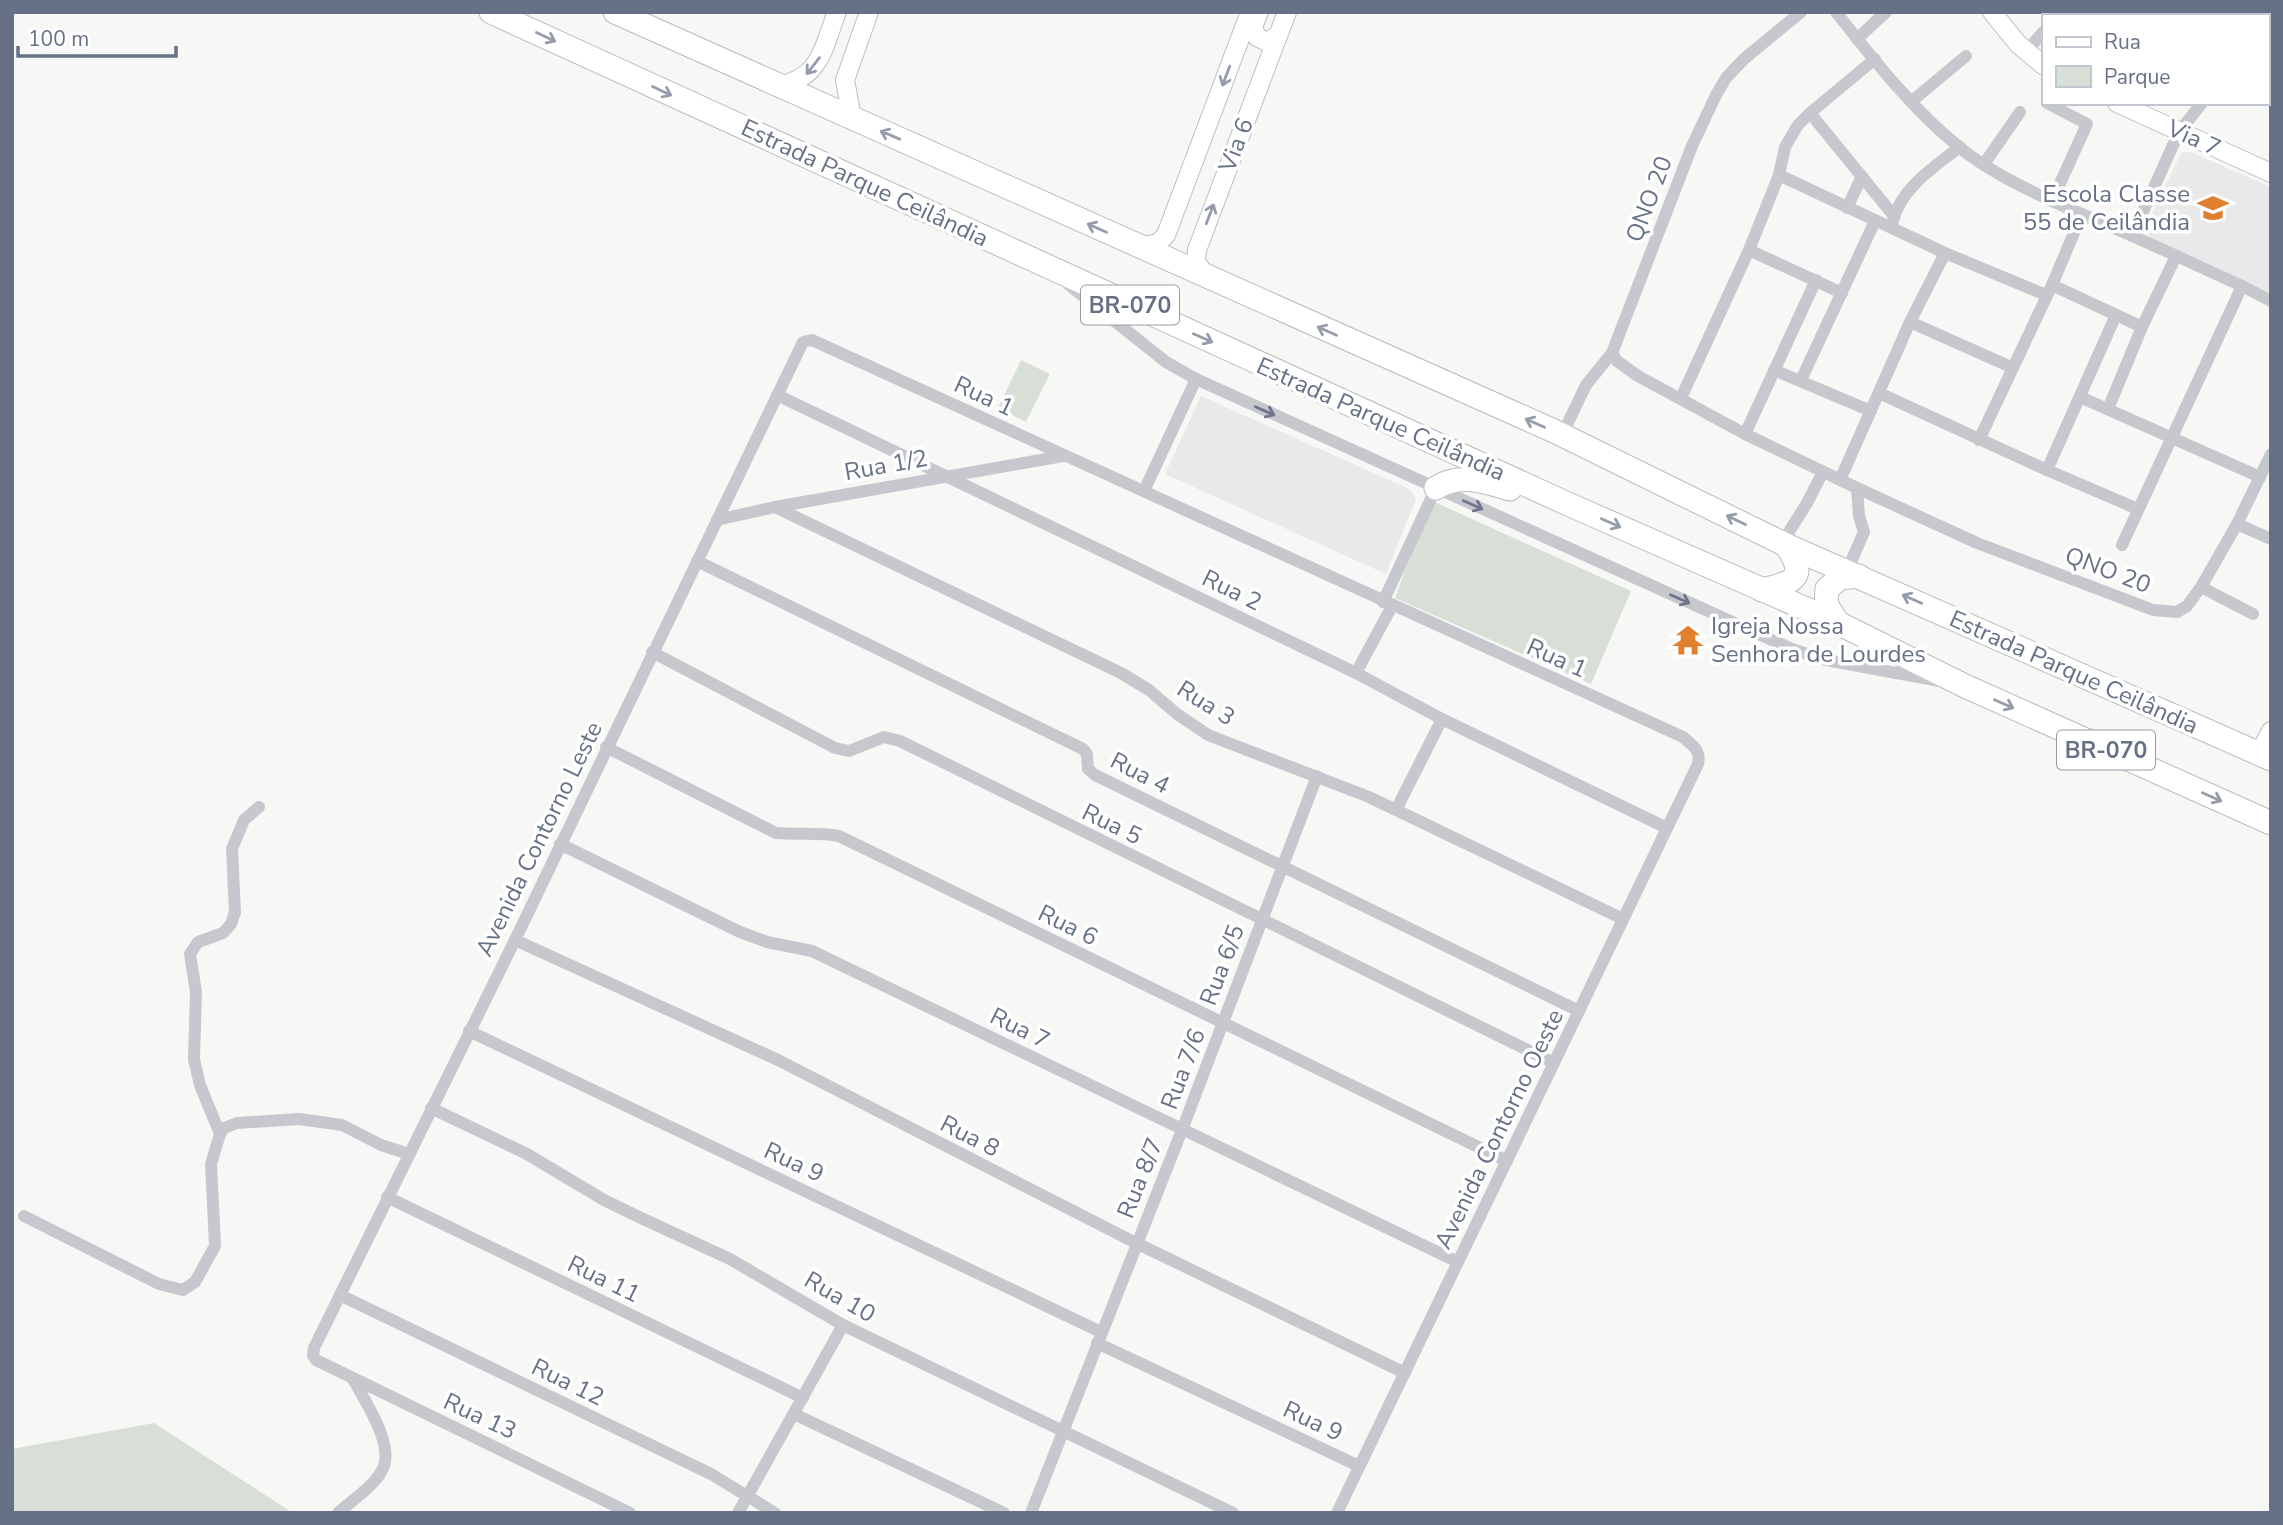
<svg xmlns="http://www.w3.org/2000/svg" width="2283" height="1525" font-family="'Nunito Sans',sans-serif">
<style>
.built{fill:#e8e9e8}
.green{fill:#d8dfd6}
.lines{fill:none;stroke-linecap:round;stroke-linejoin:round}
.secondary-casing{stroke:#bbbdc3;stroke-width:20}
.highway-casing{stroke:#b9bbbf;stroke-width:25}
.street{stroke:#c6c8cd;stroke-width:12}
.secondary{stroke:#fff;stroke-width:18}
.highway{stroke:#fff;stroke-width:23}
.oneway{stroke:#959caa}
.oneway2{stroke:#6c758a}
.labels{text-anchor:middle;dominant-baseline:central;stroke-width:7;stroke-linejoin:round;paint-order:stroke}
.shield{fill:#fff;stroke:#959caa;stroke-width:2}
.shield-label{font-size:23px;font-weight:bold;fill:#677186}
.street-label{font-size:24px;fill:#677186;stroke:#fff}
.poi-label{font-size:24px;fill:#677186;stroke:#fff;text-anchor:end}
</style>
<rect width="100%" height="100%" fill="#f7f8f5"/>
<g class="built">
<path d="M2191,152L2271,187V295L2151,239L2145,229L2181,153Z"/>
<path d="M1201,396L1409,489L1416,499L1386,574L1165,474Z"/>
</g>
<g class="green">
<path d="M1021,360L1050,374L1026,422L998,408Z"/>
<path d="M1430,500L1631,591L1591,684L1395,598Z"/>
<path d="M154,1423L293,1513H12V1449Z"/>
</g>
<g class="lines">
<g class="secondary-casing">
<g id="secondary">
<path d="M1259,12L1253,27L1257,37L1267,42L1277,36"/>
<path d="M1992,12L2018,44L2043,65"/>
<path d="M778,86C821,78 823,48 837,12"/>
<path d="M2117,103L2271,173"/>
<path d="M852,118L845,80L869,12"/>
<path d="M1139,247L1158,243L1166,235L1250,12"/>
<path d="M1206,277L1196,261L1197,250L1287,12"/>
<path d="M2259,754L2271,731"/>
</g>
</g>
<g class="highway-casing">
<g id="highway">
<path d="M491,12L1568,504L1838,623L1965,686L2271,823"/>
<path d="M615,12L1554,431L1786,545L2271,759"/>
<path d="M1436,488C1459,472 1486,482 1510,489"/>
<path d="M1762,590C1795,582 1808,578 1786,545"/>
<path d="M1838,623L1826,604L1827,589L1840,578L1859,576"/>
</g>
</g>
<g class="street">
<path d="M1836,12C1873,59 1912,109 1959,147C2004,184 2076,211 2130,235C2167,251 2204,269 2242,286L2271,301"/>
<path d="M2199,12L2207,16"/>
<path d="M2058,16L2061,12"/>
<path d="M2158,16L2160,12"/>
<path d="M1857,39L1886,12"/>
<path d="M2269,43L2271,37"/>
<path d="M2027,51L2043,32"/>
<path d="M1912,101L1966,56"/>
<path d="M2047,103L2087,124L2052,201"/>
<path d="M1810,113L1894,216"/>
<path d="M1984,164L2020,112"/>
<path d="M1779,175L1945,253L2046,295"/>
<path d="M1847,208L1862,176"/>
<path d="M1893,221C1900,189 1935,166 1960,147"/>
<path d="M2132,236L2179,132L2202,103"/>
<path d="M1749,250L1842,293"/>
<path d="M1068,284L1166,362L1196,379L1792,649L1826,660L1940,681"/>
<path d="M2052,285L2142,327"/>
<path d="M1910,322L2011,367"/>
<path d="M1612,353L1617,361L1638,376L1745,434L1857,488L1977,543L2153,610L2177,612L2187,606L2201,587L2237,524L2271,454"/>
<path d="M1774,370L1871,411"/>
<path d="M1801,380L1875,221"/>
<path d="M1879,393L2047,470L2138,509"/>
<path d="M777,395L1356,673L1442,719L1667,828"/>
<path d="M2080,397L2260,477"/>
<path d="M1681,398L1749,250L1779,175L1785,147L1798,125L1810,113L1875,59"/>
<path d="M2108,409L2142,327L2176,256"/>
<path d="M1745,434L1816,280"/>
<path d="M1562,435L1586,385L1612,353L1692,146L1716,95L1726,78L1744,59L1801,12"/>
<path d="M1979,440L2052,285L2082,214"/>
<path d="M2047,470L2116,315"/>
<path d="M1840,480L1910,322L1945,253"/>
<path d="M1144,491L1196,379"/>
<path d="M775,507L1121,673L1149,690L1177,714L1208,735L1369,797L1623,919"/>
<path d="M717,520L775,507L1063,456"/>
<path d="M2237,524L2271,539"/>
<path d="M1782,543L1807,503L1823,472"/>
<path d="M2122,545L2242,286"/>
<path d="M697,561L1083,749L1087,754L1088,769L1095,775L1579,1011"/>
<path d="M1847,571L1864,532L1859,516L1857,488"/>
<path d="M2201,587L2253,614"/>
<path d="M1383,602L1436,488"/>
<path d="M652,652L835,748L849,751L884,737L900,741L1554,1063"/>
<path d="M1356,673L1392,606"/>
<path d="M606,747L776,833C798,835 818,832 839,836L1507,1161"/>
<path d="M1396,810L1442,719"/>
<path d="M560,844L740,932L767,942L812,951L1458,1262"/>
<path d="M515,940L778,1060L1136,1243L1405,1373"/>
<path d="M469,1031L1101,1332"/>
<path d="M431,1108L527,1154L604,1200L641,1218L730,1259L843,1325L1233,1513"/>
<path d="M220,1134L200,1085L194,1059L196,992L190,954L198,942L223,933L231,924L235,912L232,849L244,820L259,807"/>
<path d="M387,1197L803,1398"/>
<path d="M24,1216L159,1284L183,1290L195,1282L215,1246L211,1164L220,1134L224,1128L237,1123L299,1119L342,1125L381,1145L409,1154"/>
<path d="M340,1295L711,1474L775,1513"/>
<path d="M1097,1343L1359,1466"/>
<path d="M794,1414L1004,1513"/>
<path d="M338,1513C352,1500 377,1485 384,1466C392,1441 365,1401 353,1379"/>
<path d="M630,1513L316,1360L313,1356L314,1348L515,940L803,342L812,340L1683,737C1693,746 1701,750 1698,764L1337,1513"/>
<path d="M738,1513L843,1325"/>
<path d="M1031,1513L1182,1130L1317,776"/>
</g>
<use href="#secondary" class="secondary"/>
<use href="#highway" class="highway"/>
</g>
<defs><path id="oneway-shaft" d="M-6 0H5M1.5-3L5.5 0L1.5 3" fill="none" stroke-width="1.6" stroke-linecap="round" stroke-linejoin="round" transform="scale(1.75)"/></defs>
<g class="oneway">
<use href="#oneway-shaft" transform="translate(546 37) rotate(25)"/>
<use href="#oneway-shaft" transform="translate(813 66) rotate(128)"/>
<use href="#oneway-shaft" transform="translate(1226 76) rotate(111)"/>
<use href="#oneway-shaft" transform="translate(662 91) rotate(25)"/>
<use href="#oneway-shaft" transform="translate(890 135) rotate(-157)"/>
<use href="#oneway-shaft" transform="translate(1210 214) rotate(-69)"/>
<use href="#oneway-shaft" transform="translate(1097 228) rotate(-156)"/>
<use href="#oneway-shaft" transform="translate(1327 331) rotate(-156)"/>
<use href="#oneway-shaft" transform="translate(1203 338) rotate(24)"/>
<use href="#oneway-shaft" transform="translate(1535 423) rotate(-156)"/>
<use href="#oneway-shaft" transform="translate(1736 520) rotate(-154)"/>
<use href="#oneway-shaft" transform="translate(1611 523) rotate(24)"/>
<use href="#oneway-shaft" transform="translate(1912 599) rotate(-156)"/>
<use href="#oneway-shaft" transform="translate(2004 704) rotate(24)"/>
<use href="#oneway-shaft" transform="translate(2212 797) rotate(24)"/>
</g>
<g class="oneway2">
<use href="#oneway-shaft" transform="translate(1265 411) rotate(24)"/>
<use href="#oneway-shaft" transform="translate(1473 505) rotate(24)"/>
<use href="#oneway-shaft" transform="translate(1680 599) rotate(24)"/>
</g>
<defs>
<g id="school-bare" transform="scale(2.415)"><path d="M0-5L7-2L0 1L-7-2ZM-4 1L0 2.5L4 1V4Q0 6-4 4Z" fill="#e07f2d" stroke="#fff" stroke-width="2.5" paint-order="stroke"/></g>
<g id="temple-bare" transform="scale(2.415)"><path d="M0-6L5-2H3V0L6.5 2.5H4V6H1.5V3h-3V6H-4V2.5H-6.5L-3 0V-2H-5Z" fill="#e07f2d" stroke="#fff" stroke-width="2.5" paint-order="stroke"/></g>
</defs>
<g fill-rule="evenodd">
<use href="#school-bare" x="2213" y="208"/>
<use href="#temple-bare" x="1688" y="640"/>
</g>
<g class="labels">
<g class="shield">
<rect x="1081" y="285.5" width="98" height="39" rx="5"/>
<rect x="2057" y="730.5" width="98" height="39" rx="5"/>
</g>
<g class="shield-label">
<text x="1130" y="305">BR-070</text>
<text x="2106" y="750">BR-070</text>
</g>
<g class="street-label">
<text transform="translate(2194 138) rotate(24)">Via 7</text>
<text transform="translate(1236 145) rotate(-69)">Via 6</text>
<text transform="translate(865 183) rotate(25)">Estrada Parque Ceilândia</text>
<text transform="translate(1649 199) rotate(-69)">QNO 20</text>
<text transform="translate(984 396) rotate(25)">Rua 1</text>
<text transform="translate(1381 419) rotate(24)">Estrada Parque Ceilândia</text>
<text transform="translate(886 465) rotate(-10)">Rua 1/2</text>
<text transform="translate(2108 570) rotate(21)">QNO 20</text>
<text transform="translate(1232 590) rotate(26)">Rua 2</text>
<text transform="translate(1557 658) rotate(24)">Rua 1</text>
<text transform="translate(2074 672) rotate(24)">Estrada Parque Ceilândia</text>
<text transform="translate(1206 703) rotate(32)">Rua 3</text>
<text transform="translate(1140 773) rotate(27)">Rua 4</text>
<text transform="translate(1112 824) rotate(26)">Rua 5</text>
<text transform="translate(539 839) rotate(-64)">Avenida Contorno Leste</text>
<text transform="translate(1068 925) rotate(26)">Rua 6</text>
<text transform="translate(1222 965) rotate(-69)">Rua 6/5</text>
<text transform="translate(1020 1028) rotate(26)">Rua 7</text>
<text transform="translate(1183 1069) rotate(-69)">Rua 7/6</text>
<text transform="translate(1499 1129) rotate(-64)">Avenida Contorno Oeste</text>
<text transform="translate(970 1136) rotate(27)">Rua 8</text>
<text transform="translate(794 1162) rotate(25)">Rua 9</text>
<text transform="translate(1140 1178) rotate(-68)">Rua 8/7</text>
<text transform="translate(604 1279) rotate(26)">Rua 11</text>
<text transform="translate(840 1297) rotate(30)">Rua 10</text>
<text transform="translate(568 1382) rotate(26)">Rua 12</text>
<text transform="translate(480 1416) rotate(25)">Rua 13</text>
<text transform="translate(1313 1421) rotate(25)">Rua 9</text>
</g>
<g class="poi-label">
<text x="2190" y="194">Escola Classe<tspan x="2190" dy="28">55 de Ceilândia</tspan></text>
<text x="1711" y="626" text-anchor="start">Igreja Nossa<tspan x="1711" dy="28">Senhora de Lourdes</tspan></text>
</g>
</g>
<rect width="2283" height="1525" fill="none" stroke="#677186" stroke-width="28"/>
<rect x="2042" y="14" width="228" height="91" fill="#ffffff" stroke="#c2c6cf" stroke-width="2"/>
<rect x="2056" y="37" width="35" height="10" fill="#ffffff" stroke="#c2c6cf" stroke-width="2"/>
<text x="2104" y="49" font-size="21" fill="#677186">Rua</text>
<rect x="2056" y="66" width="35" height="21" fill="#d8dfd6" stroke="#c2c6cf" stroke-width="2"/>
<text x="2104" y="84" font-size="21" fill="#677186">Parque</text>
<path d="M18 46v10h158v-10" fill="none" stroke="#677186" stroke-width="3.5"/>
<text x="28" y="46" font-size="21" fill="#677186" stroke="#ffffff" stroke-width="5" paint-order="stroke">100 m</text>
</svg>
